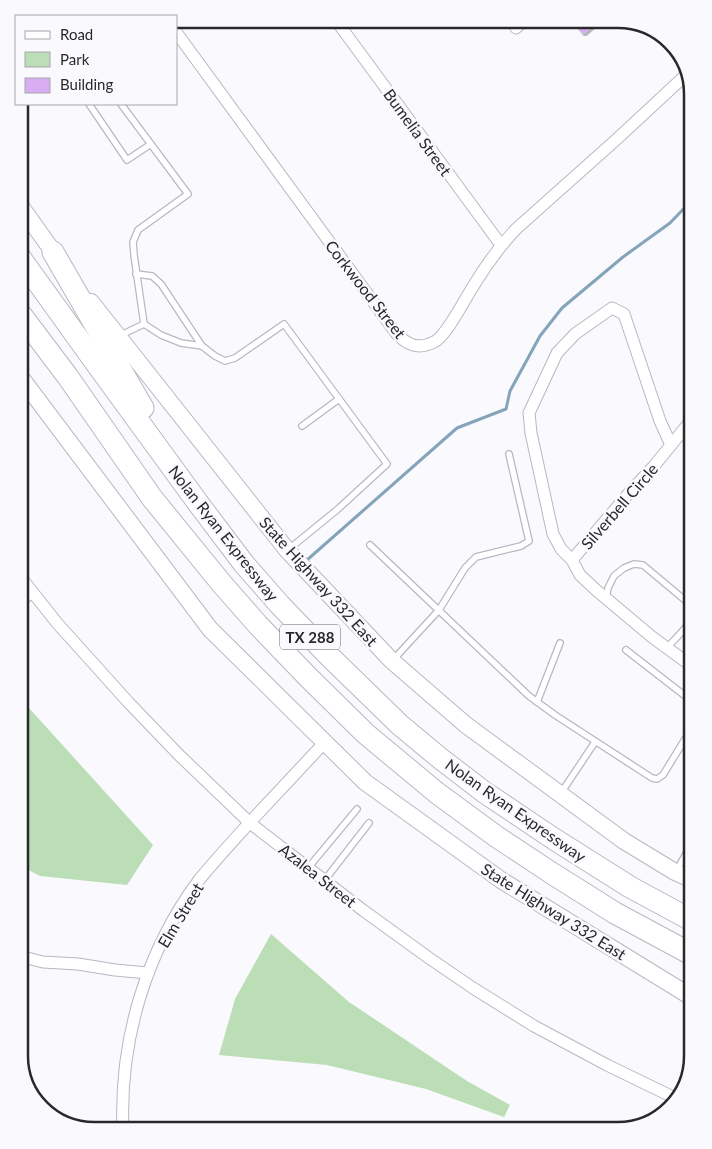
<svg xmlns="http://www.w3.org/2000/svg" width="712" height="1149" font-family="Lato,sans-serif">
<style>
.green{fill:#bcdeb6}
.lines{fill:none;stroke-linecap:round;stroke-linejoin:round}
.stream{stroke:#84a4ba;stroke-width:3}
.building{fill:#d8adf2;filter:url(#shadow)}
.lane-casing{stroke:#b9b8c1;stroke-width:8}
.street-casing{stroke:#b9b8c1;stroke-width:13}
.secondary-casing{stroke:#b9b8c1;stroke-width:18}
.highway-casing{stroke:#b9b8c1;stroke-width:23}
.lane{stroke:#fff;stroke-width:5.5}
.street{stroke:#fff;stroke-width:11}
.secondary{stroke:#fff;stroke-width:16}
.highway{stroke:#fff;stroke-width:21}
.labels{text-anchor:middle;dominant-baseline:central;stroke-width:5;stroke-linejoin:round;paint-order:stroke}
.shield{fill:#f9f9fe;stroke:#67676b;stroke-width:1}
.shield-label{font-size:15px;font-weight:bold;fill:#29292c}
.street-label{font-size:16px;fill:#29292c;stroke:#f9f9fe}
.rim{fill:none;stroke:#29292c;stroke-width:2.5}
</style>
<defs>
<filter id="shadow"><feDropShadow dx="2" dy="3.5" stdDeviation="0" flood-color="#0004"/></filter>
</defs>
<rect width="100%" height="100%" fill="#f9f9fe"/>
<g class="green">
<path d="M29,708L153,845L127,885L40,876L19,865V719Z"/>
<path d="M271,934L349,1002L467,1081L510,1105L504,1117L426,1089L327,1065L219,1055L235,999Z"/>
</g>
<g class="lines">
<path class="stream" d="M307,560L457,428L506,409L510,391L540,336L562,308L623,257L670,223L693,199"/>
</g>
<path class="building" d="M570,19H600L583,34Z"/>
<g class="lines">
<g class="lane-casing">
<g id="lane">
<path d="M89,104L127,160L151,144"/>
<path d="M121,104L188,194L138,230L133,242L134,255L144,324L161,335L181,343L202,346"/>
<path d="M136,274L152,276L161,284L202,346L215,356L225,361L235,358L284,324L387,464L338,509L289,549"/>
<path d="M119,336L144,324"/>
<path d="M302,426L339,399"/>
<path d="M370,545L529,696L555,715L652,778L657,779L663,775L693,726"/>
<path d="M606,599L608,588L614,576L624,568L634,564L643,565L686,601L693,611"/>
<path d="M667,648C676,637 691,626 693,611"/>
<path d="M626,650L693,702"/>
<path d="M393,660L439,610L465,568L476,557L521,546L529,541L509,454"/>
<path d="M537,702L560,643"/>
<path d="M561,793L595,742"/>
<path d="M308,868L357,809"/>
<path d="M677,870L693,841"/>
<path d="M324,881L369,823"/>
</g>
</g>
<g class="street-casing">
<g id="street">
<path d="M335,19L501,245"/>
<path d="M516,28L526,19"/>
<path d="M176,32L396,333C407,345 418,350 434,342C446,337 466,297 474,285C486,265 500,246 516,229L618,138L688,73"/>
<path d="M671,445L660,421L624,314L612,308L575,334L557,353L529,413L531,433L553,534L561,549L572,560L580,575L596,590L652,637L693,667"/>
<path d="M572,560L630,492L654,466L693,418"/>
<path d="M19,575L57,623L129,703L179,755L250,823L364,911L429,958L473,988L534,1026L607,1065L677,1099"/>
<path d="M19,602L32,592"/>
<path d="M19,956L43,962L78,964L115,970L148,973"/>
<path d="M88,1130L123,1128L164,1130"/>
<path d="M123,1130C119,1041 146,951 199,880C216,859 234,840 252,820C276,794 301,768 325,742"/>
</g>
</g>
<g class="secondary-casing">
<g id="secondary">
<path d="M19,204L59,260"/>
<path d="M91,302L287,550L392,661L466,725L624,841L675,872L693,880"/>
<path d="M19,375L210,629L365,782L501,880L693,998"/>
</g>
</g>
<g class="highway-casing">
<g id="highway">
<path d="M53,252L143,408"/>
<path d="M19,256L93,359L198,503L244,564L280,605L329,656L400,725L441,759L484,792L554,839L630,887L693,921"/>
<path d="M19,312L68,377L152,498L222,584L258,625L308,677L366,734L437,793L497,837L553,874L615,913L693,955"/>
</g>
</g>
<use href="#lane" class="lane"/>
<use href="#street" class="street"/>
<use href="#secondary" class="secondary"/>
<use href="#highway" class="highway"/>
</g>
<g class="labels">
<rect class="shield" x="280" y="624.5" width="60" height="25" rx="4"/>
<g class="shield-label">
<text x="310" y="637">TX 288</text>
</g>
<g class="street-label">
<text transform="translate(418 132) rotate(54)">Bumelia Street</text>
<text transform="translate(366 289) rotate(52)">Corkwood Street</text>
<text transform="translate(619 506) rotate(-49)">Silverbell Circle</text>
<text transform="translate(224 533) rotate(52)">Nolan Ryan Expressway</text>
<text transform="translate(319 581) rotate(48)">State Highway 332 East</text>
<text transform="translate(516 810) rotate(35)">Nolan Ryan Expressway</text>
<text transform="translate(318 875) rotate(38)">Azalea Street</text>
<text transform="translate(554 911) rotate(32)">State Highway 332 East</text>
<text transform="translate(180 915) rotate(-59)">Elm Street</text>
</g>
</g>
<path d="M0 0H712V1149H0ZM94 28H618A66 66 0 0 1 684 94V1056A66 66 0 0 1 618 1122H94A66 66 0 0 1 28 1056V94A66 66 0 0 1 94 28Z" fill="#f9f9fe" fill-rule="evenodd"/>
<path class="rim" d="M94 28H618A66 66 0 0 1 684 94V1056A66 66 0 0 1 618 1122H94A66 66 0 0 1 28 1056V94A66 66 0 0 1 94 28Z"/>
<rect x="15" y="15" width="162" height="90" fill="#f9f9fe" stroke="#a6a6aa"/>
<rect x="25" y="31" width="25" height="8" fill="#ffffff" stroke="#a6a6aa"/>
<text x="60" y="40" font-size="15" fill="#29292c">Road</text>
<rect x="25" y="52" width="25" height="15" fill="#bcdeb6" stroke="#a6a6aa"/>
<text x="60" y="65" font-size="15" fill="#29292c">Park</text>
<rect x="25" y="78" width="25" height="15" fill="#d8adf2" stroke="#a6a6aa"/>
<text x="60" y="90" font-size="15" fill="#29292c">Building</text>
</svg>
